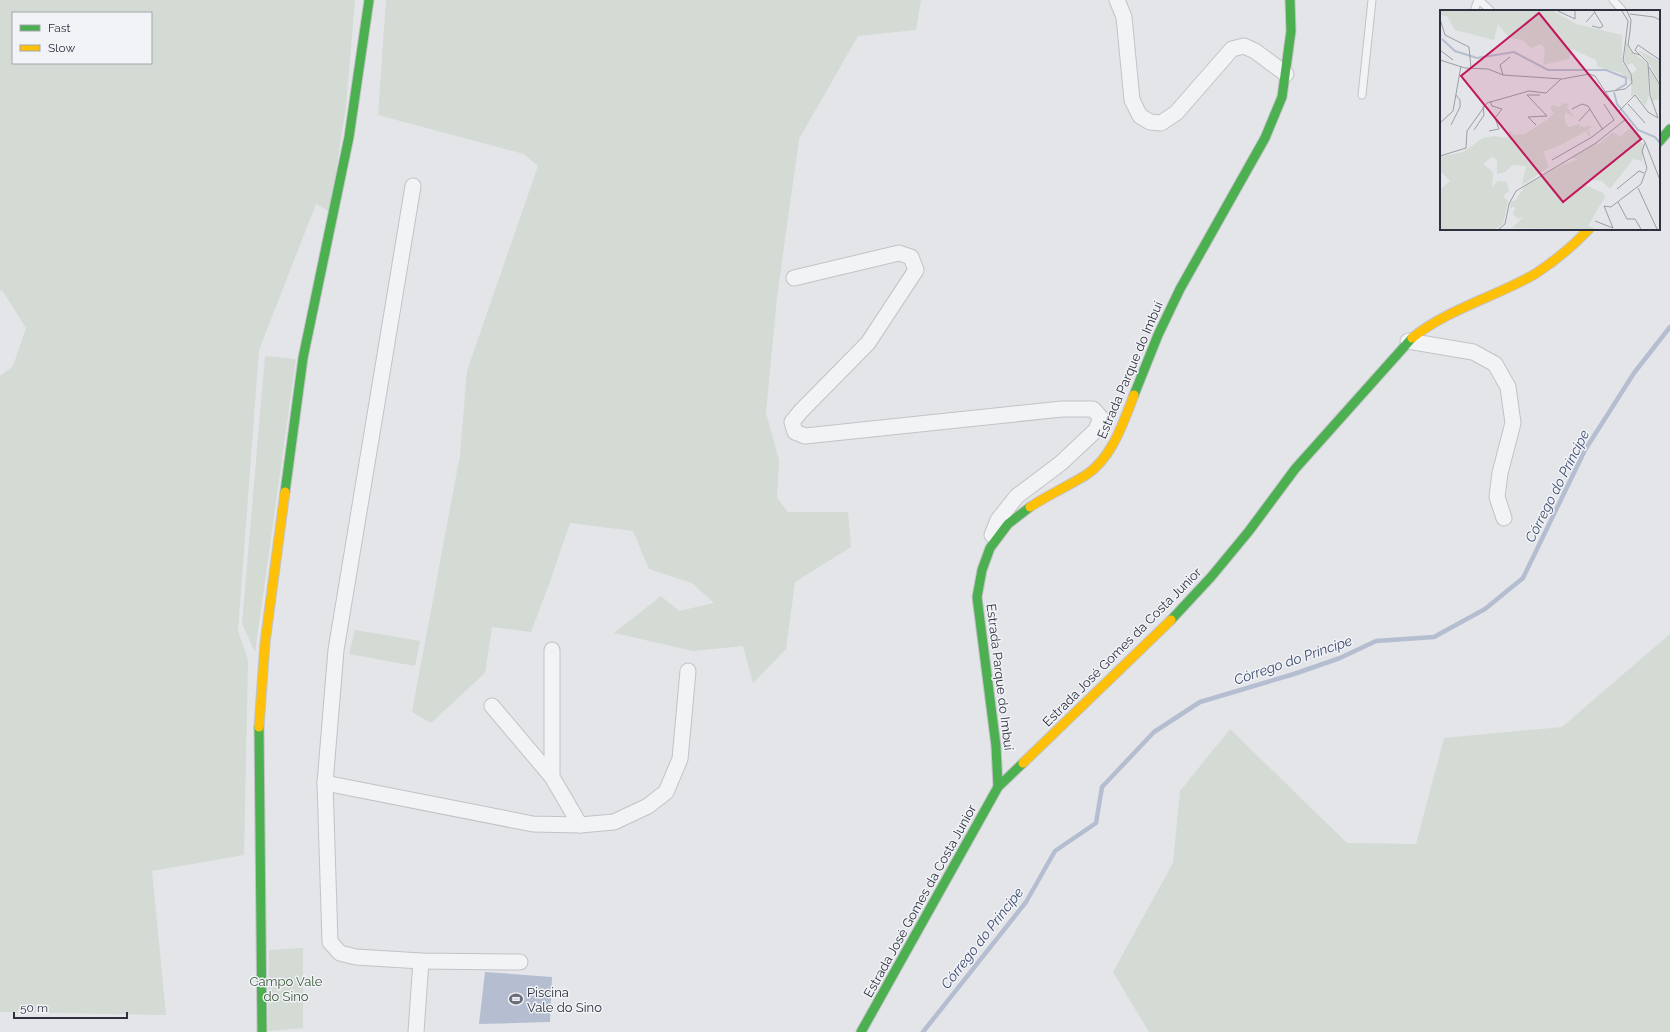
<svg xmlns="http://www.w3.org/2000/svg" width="1670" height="1032" font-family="Raleway,sans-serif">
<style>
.green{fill:#d3dbd4;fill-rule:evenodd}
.water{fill:#b5bed0}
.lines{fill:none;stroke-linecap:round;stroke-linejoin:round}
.stream{stroke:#b5bed0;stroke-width:4.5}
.lane-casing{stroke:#c2c3c6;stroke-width:9}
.street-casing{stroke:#c2c3c6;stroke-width:17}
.fast-casing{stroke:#c2c3c6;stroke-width:11}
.slow-casing{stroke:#c2c3c6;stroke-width:11}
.lane{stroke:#f2f3f5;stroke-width:7}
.street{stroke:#f2f3f5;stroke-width:15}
.fast{stroke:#4caf50;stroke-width:9}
.slow{stroke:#ffc107;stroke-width:9}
.labels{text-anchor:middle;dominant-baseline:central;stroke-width:3;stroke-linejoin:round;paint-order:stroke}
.street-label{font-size:13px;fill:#2c303f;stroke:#f2f3f7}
.park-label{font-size:13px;fill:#3c593b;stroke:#f2f3f7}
.poi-label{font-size:13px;fill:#2c303f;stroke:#f2f3f7;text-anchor:start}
.water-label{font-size:14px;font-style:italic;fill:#3a4b6f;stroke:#f2f3f7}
.inset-river{fill:none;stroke:#b5bed0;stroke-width:2}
.inset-road{fill:none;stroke:#9a9da4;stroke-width:1}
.view{fill:#c2185b;fill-opacity:0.15;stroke:#c2185b;stroke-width:2}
.inset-edge{fill:none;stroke:#2c303f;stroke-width:2}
</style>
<rect width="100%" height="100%" fill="#e3e5e8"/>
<g class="green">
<path d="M0,0H355L346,106L330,212L316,204L259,350L238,631L248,660L244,855L152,871L166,1015L0,1012V376L13,366L26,328L2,290L0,291ZM13,13H151V63H13Z"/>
<path d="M386,0H921L916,30L858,36L799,139L777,297L766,413L779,460L777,498L788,512H848L851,547L795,582L786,649L753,683L743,646L693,651L614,633L661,596L679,611L714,603L692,583L649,569L633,531L570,523L548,587L531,632L492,627L485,673L431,723L412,712L460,455L467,371L538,166L524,154L378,115Z"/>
<path d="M265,356L296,359L255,652L242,624Z"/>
<path d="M355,630L420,641L415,666L349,654Z"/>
<path d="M1670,634V1032H1149L1113,972L1173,863L1180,791L1230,729L1347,843L1416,844L1444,738L1562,727Z"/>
<path d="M303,948V1028L268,1031L269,950Z"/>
</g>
<path class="water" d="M485,972L552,977L550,1022L479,1024Z"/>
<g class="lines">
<path class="stream" d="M923,1032L1026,902L1055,851L1096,823L1102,787L1154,732L1200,702L1294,674L1340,658L1376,641L1434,637L1485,609L1523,578L1585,450L1634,373L1670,327"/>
<g class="lane-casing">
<g id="lane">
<path d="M1479,0L1491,11"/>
<path d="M1613,0L1623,11"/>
<path d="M1474,11L1478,0"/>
<path d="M1362,95L1372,0"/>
</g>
</g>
<g class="street-casing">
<g id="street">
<path d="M1117,0L1124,17L1132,100L1140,116L1150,122L1161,123L1176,113L1232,49L1244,46L1255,51L1286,74"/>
<path d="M413,186L336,650L325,783L330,942L340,953L356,957L421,961L520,962"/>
<path d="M794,278L899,253L911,257L916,270L868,343L801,411L792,422L795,432L805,436L1062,409H1093L1101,418L1096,430L1061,463L1017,496L998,520L992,535"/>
<path d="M1408,341L1473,352L1495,364L1508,387L1513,423L1500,473L1497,497L1504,518"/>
<path d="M552,650V777L580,825"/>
<path d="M492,706L552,777"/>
<path d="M325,783L533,824L580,825L614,822L648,806L666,792L680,759L688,671"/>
<path d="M416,1032L421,961"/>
</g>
</g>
<g class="fast-casing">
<g id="fast">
<path d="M1659,142L1670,129"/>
<path d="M1134,395L1158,335L1180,289L1265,138L1282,97L1291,31L1290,0"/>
<path d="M285,492L303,358L349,137L369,0"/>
<path d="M1171,620L1211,577L1249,531L1295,469L1412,338"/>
<path d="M259,727L262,1032"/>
<path d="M998,787L996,746L977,597L982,570L990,548L1008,524L1030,507"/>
<path d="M861,1032L998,787L1023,763"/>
</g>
</g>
<g class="slow-casing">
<g id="slow">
<path d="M1412,338C1448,309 1495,297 1535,274C1555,261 1572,247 1589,229"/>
<path d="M1030,507C1048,495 1068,486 1086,475C1112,458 1123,423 1134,395"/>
<path d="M259,727L265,643L285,492"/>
<path d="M1023,763L1171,620"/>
</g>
</g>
<use href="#lane" class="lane"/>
<use href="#street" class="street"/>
<use href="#fast" class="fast"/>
<use href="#slow" class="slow"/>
</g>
<defs>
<g id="stadium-bare" transform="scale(1.08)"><path d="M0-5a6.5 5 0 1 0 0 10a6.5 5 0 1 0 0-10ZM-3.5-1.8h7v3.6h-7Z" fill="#6c6f7a" stroke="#f2f3f7" stroke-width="2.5" paint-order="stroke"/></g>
</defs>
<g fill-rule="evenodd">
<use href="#stadium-bare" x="516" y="999"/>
</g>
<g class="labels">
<g class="street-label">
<text transform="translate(1130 370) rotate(-67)">Estrada Parque do Imbuí</text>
<text transform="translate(1122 647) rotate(-45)">Estrada José Gomes da Costa Junior</text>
<text transform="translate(1000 677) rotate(83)">Estrada Parque do Imbuí</text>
<text transform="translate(920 901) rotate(-61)">Estrada José Gomes da Costa Junior</text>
</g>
<g class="park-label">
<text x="286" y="981">Campo Vale<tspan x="286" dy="15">do Sino</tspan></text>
</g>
<g class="poi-label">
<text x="527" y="992">Piscina<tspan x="527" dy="15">Vale do Sino</tspan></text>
</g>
<g class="water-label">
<text transform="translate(1557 486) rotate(-63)">Córrego do Príncipe</text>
<text transform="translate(1293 660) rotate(-19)">Córrego do Príncipe</text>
<text transform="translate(982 938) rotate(-52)">Córrego do Príncipe</text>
</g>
</g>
<g transform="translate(1440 10)">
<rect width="220" height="220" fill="#e3e5e8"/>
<path d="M0,1H113L136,14L182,25V53L190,63L191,72L181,63L158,57L156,50L132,39L129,49L103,55L105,39L101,34L91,38L83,30L69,28L58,14L54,30L15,20L7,6L0,5ZM186,29L190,41L208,54L209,86L205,96L196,84L191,87L192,64L197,59L192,53L187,55L184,52ZM198,40L220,51V73L209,53ZM209,59L220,75V92L218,89L212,91ZM124,93L129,94L127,97L134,107L125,102V112L128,117L139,114L141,117L152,116L148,120L151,126L149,127L146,121L123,134L103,142L109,157L82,175L86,156L73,155L65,162L57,164V150L52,147L43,154L53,162L52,177L58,171L67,172L69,181L63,186L68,191L63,214L55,219H0V180L10,171L0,161V147L23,142L43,128L54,126L67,128L70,121L74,125L85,124L108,109L114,103L110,97L113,95L119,97ZM190,118L204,135L202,151L193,149L170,179L162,171L147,170L145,175L163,183L165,187L148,216L156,219L72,218L83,207L78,209L73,204L75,198L73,196L70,199L71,192L76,190L85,176L120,156L134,151L137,149L132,148L157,133L156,136L173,122L180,127Z" fill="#d3dbd4"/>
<path class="inset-river" d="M2,29L15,41L37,48L74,42L108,60H166L186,68V74L176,80M174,82L177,94L198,120L215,127L220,133"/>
<path class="inset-road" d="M118,1L135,9V1M187,1L191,10L190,21M190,4L214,7L220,10M0,9L5,25L29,37L31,58M146,12L155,2M152,16L160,18L163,16L154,1M190,21L188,35L193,43L200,45L195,40L198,35L220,50M0,40L13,50M0,50L25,58L48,59L63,65L122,69L149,64L155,66L176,98L205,132L220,170M209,57L220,75M63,65L60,55L70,47M165,82L185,79L192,73L191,64L183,51L188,11L182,1M188,94L205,113M132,99L142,94L148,96L163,120M179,101L195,85L208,102L218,108L210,85L208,53L200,45M139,111L150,99M0,113L13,101L21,56M11,115L20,97V90L16,85M96,115L88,107L107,106L87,85H100M34,120L44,105L43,96M49,121L59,119L55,108L62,99L52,96L50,91M0,146L26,138L27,121L47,93L89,81L106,83L121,69M112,150L152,127L174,110L164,94M198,178L217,219M177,179L199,161L204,163M178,192L187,209H195L201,219M155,211L173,218L164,196L171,197L201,174L207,158L202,141L205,133M59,219L65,214L69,194L76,181L156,133L186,109"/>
<path class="view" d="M99,3L201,129L123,192L21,66Z"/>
<rect width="220" height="220" class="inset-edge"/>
</g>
<rect x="12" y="12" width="140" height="52" fill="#f2f3f7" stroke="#a3a5ad"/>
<rect x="20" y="25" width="20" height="6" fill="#4caf50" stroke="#a3a5ad"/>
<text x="48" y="32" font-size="12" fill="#2c303f">Fast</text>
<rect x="20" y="45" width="20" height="6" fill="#ffc107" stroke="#a3a5ad"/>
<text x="48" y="52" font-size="12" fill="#2c303f">Slow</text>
<path d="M14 1012v6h113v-6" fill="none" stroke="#2c303f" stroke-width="2"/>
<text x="20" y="1012" font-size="12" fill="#2c303f" stroke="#f2f3f7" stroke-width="3" paint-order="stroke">50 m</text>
</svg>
